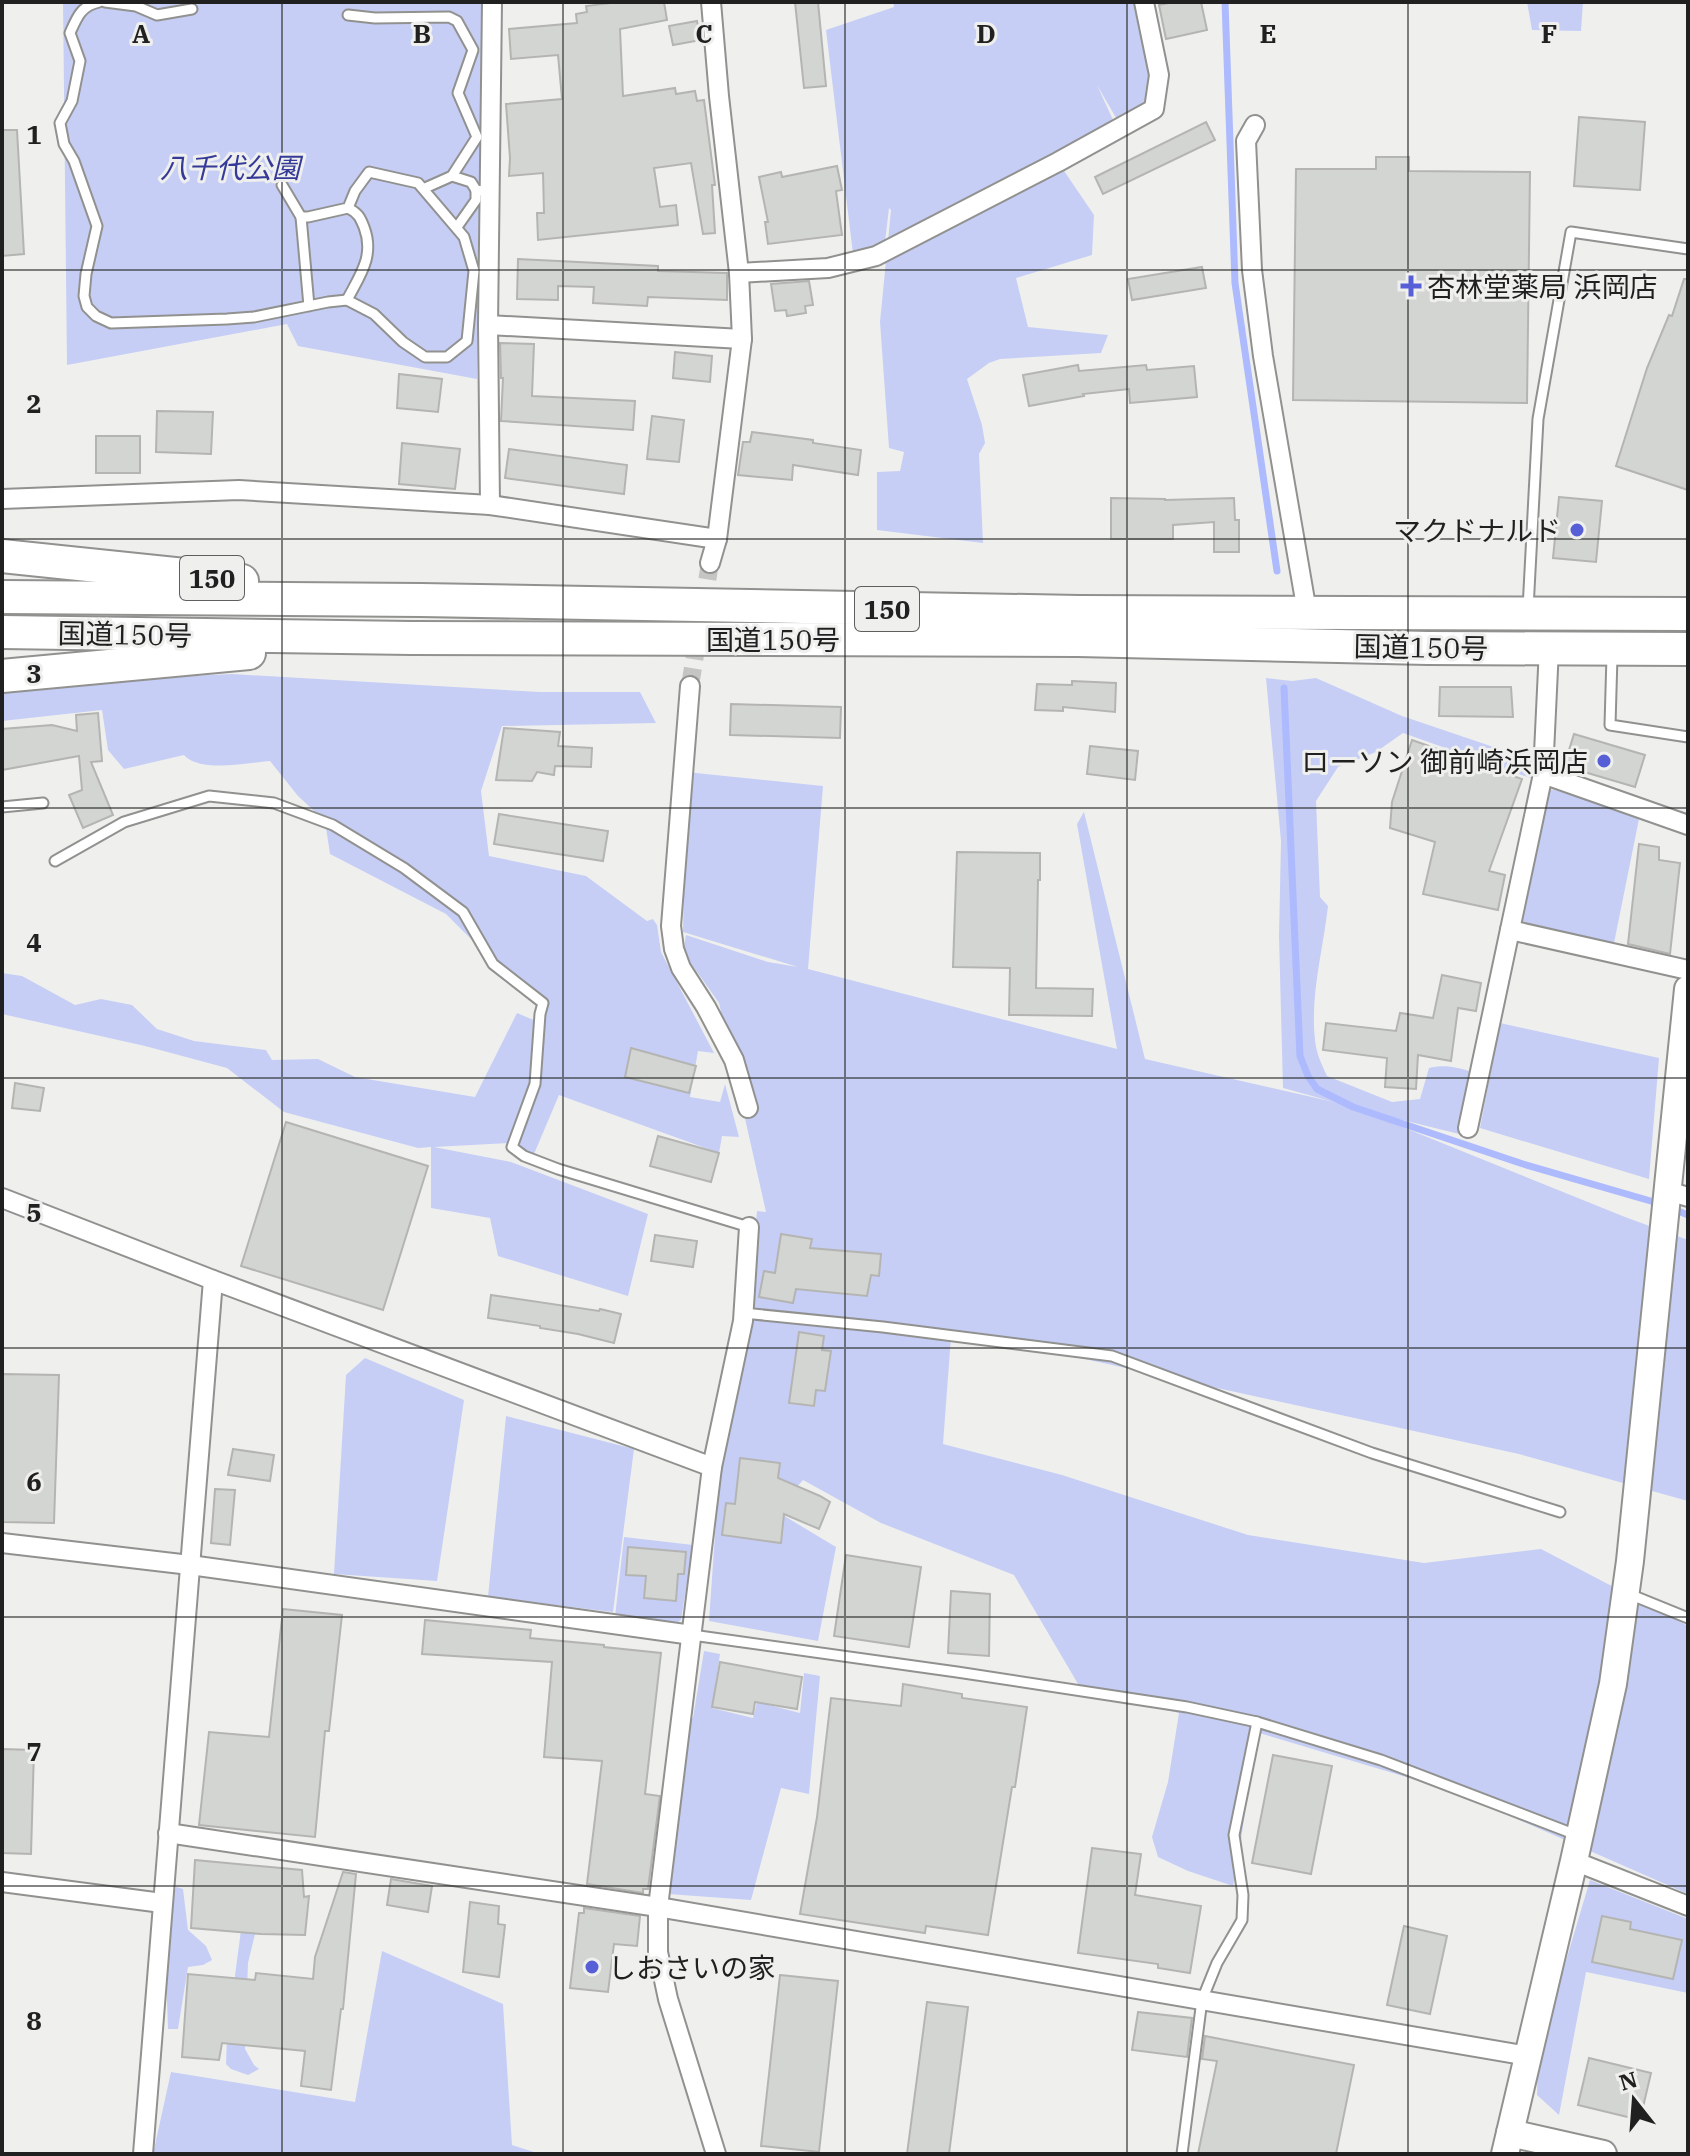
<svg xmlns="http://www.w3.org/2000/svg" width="1690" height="2156" font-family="'IBM Plex Serif','Noto Sans JP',serif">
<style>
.green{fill:#c6cef6}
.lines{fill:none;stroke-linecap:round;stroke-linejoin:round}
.stream{stroke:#adbafe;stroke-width:7}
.building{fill:#d3d5d2;stroke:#b4b5b2;stroke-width:2}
.street-tunnel{stroke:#c5c6c4;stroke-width:18;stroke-dasharray:18 9;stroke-linecap:butt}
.lane-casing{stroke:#91928f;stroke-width:13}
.street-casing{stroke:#91928f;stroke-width:22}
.secondary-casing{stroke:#91928f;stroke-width:30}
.highway-casing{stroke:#91928f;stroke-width:36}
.lane{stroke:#fff;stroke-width:9}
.street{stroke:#fff;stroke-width:18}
.secondary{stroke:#fff;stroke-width:26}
.highway{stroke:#fff;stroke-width:32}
.grid{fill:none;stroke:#1f201f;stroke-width:2;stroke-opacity:0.55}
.poi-dot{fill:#565fd6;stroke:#eff0ed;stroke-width:3}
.labels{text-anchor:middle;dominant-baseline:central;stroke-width:6;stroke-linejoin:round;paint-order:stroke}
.shield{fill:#eff0ed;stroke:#5d5e5d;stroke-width:2}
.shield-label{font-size:26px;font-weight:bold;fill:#1f201f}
.park-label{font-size:28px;font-style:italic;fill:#353998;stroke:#eff0ed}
.poi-label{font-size:28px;fill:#1f201f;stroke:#eff0ed;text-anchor:start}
.street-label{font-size:28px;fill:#1f201f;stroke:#eff0ed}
.grid-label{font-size:26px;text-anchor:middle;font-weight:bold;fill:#1f201f;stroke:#eff0ed;stroke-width:6;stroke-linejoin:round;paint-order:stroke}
</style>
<rect width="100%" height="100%" fill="#eff0ed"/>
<g class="green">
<path d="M63,2H484L477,379L298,346L287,324L67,365Z"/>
<path d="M893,2H1140L1153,74L1151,104L1119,123L1097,85L1114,122L1058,162L1094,215L1092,255L1016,278L1028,327L1108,335L1101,353L1000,359L989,363L967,379L982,425L985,443L979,454L983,543L877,530V472L900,471L904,452L889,448L880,322L891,210L889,208L885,242L853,254L826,30L894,7Z"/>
<path d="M1527,2H1583L1581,31L1532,30Z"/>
<path d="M232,674L540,692H640L656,723L502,726L481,791L489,856L586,876L647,921L653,919L657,925L661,952L714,1053L698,1051L690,1097L720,1102L725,1084L739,1137L722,1136L719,1153L559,1095L534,1154L509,1147V1143L434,1147L511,1162L648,1214L628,1296L498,1256L490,1218L431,1208V1147L418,1148L284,1112L227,1068L145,1046L2,1014V973L22,976L75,1005L101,999L132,1005L157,1029L194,1041L266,1050L272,1060L318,1059L355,1077L475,1097L517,1013L536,1021L538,1006L446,914L330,854L325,821L298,796L270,761C247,763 200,773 184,755L124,769L108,750L102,710L2,721V688L102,680Z"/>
<path d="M1266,678L1292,681L1316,678L1402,716L1538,762L1533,779L1403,733L1376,752L1338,767L1316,801L1320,897L1328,906C1323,951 1310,995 1315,1040C1316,1053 1322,1065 1327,1076L1392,1102L1420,1099L1429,1068C1444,1064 1457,1067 1473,1072L1459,1134L1358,1109L1625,1217L1688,1240V1501L1519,1454L957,1331L768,1315L951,1337L943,1444L1062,1475L1248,1535L1424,1563L1541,1549L1688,1626V1894L1453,1791L1256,1732L1238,1862L1233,1886L1188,1871L1158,1857L1152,1837L1168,1782L1179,1713L1081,1689L1014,1575L881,1523L803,1480L776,1511L836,1547L818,1641L709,1621L719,1478L748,1313L757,1211L766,1212L719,1003L683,952L686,935L768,962L798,967L683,932L686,772L823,786L808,969L1117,1049L1077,824L1084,812L1145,1059L1334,1102L1283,1088L1279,936L1281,841Z"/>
<path d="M1540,787L1641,809L1612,953L1511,923Z"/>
<path d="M1500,1023L1659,1058L1649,1179L1480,1128Z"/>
<path d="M365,1358L464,1400L437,1581L334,1574L346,1375Z"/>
<path d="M506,1416L634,1449L613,1612L488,1597Z"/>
<path d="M624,1537L693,1545L681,1620L675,1624L615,1617Z"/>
<path d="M704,1651L720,1654L712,1708L753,1718L757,1702L800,1713L804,1673L820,1676L809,1794L781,1788L751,1900L668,1894L690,1717L693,1718Z"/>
<path d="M1590,1880L1688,1919V1993L1586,1972L1559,2115L1537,2095L1538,2055Z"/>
<path d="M176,1887L183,1889L188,1930L206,1946L212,1960L203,1965L188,1967L178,2029H168L166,1972L171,1928L170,1907Z"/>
<path d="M245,1900L256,1930L248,1963L245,2049L254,2065L259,2069L248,2075L231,2069L226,2064L227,2036Z"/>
<path d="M382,1951L503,2004L512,2145L540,2154H153L171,2072L355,2102Z"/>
</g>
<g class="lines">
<g class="stream">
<path d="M1225,2L1235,283L1277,571"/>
<path d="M1284,688L1300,1056L1308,1076L1317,1089L1353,1107L1523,1164L1661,1204"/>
<path d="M1673,1209L1688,1215"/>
</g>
</g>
<g class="building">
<path d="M619,2H664L667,20L620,29L623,96L675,88L676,94L695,91L697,101L704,100L715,185H712L715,233L703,234L691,163L654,168L660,207L676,205L678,225L538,240L537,213H544L543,173L509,176L510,158L506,104L562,99L558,55L511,59L509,29L577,23L576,14L587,12L586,6Z"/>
<path d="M795,2H818L826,86L804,88Z"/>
<path d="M1173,2H1201L1207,30L1166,39L1159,5Z"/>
<path d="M697,21L701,40L673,45L669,26Z"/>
<path d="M1579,117L1645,122L1640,190L1574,186Z"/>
<path d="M1206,122L1215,140L1103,194L1095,177Z"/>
<path d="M2,130H17L24,254L2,256Z"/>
<path d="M1376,157H1409V171L1530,172L1527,403L1293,400L1296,169H1376Z"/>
<path d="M837,166L842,190L836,191L842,235L768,244L765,222H768L759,177L781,172L782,177Z"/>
<path d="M518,259L658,266V271L727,273V300L648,297L647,306L593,303L594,287L558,286V300L517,299Z"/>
<path d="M1202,267L1206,288L1132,300L1128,279Z"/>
<path d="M1684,279H1688V490L1616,466L1647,368L1669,315L1672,316Z"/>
<path d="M809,281L813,305L805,306L806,313L787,316L786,310L775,311L771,284Z"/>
<path d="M500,343L534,344L532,396L635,401L633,430L501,421L503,378H501Z"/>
<path d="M675,352L712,356L710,382L673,378Z"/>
<path d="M1078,365L1079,371L1146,365L1147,370L1194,366L1197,397L1130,403L1129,389L1083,394L1084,396L1029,406L1023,375Z"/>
<path d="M399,374L442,379L438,412L397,408Z"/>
<path d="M157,411L213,412L211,454L156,452Z"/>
<path d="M652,416L684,420L679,462L647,459Z"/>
<path d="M752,432L813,440V443L861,450L858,475L793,465L792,480L738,475L743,442H750Z"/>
<rect x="96" y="436" width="44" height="37"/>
<path d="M402,443L460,449L455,489L399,484Z"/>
<path d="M509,449L627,465L624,494L505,478Z"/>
<path d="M1559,497L1602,501L1596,562L1553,558Z"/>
<path d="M1111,498L1165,499V500L1234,498L1235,520H1239V552H1214V522L1173,525V539H1111Z"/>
<path d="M1072,681L1116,683L1115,712L1063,707V711L1035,710L1037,684L1072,685Z"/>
<path d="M1440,687H1511L1513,717L1439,716Z"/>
<path d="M731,704L841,707L840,738L730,735Z"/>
<path d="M98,713L102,761L91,762L113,815L83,828L69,795L82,790L79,756L2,770V729L52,725L77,731L76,715Z"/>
<path d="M504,728L560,732L558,746L592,748L591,767L555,766L554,775L537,772L532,781L496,780Z"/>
<path d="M1574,734L1645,755L1635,787L1564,766Z"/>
<path d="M1412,740L1522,779L1489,871L1505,875L1498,910L1423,894L1435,842L1390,828L1392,802Z"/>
<path d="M1090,746L1138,751L1135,780L1087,774Z"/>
<path d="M499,814L608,831L603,861L494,844Z"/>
<path d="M1639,844L1659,847V860L1680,863L1670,954L1628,944Z"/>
<path d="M957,852L1040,853V880H1038L1036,988L1093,989L1092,1016L1009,1015L1010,968L953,967Z"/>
<path d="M1442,975L1481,983L1476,1011L1458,1008L1451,1061L1418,1055L1416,1089L1385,1087L1387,1058L1323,1050L1326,1023L1396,1031L1400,1013L1433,1018Z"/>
<path d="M631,1048L696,1066L689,1093L625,1077Z"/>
<path d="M15,1083L44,1088L40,1111L12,1108Z"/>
<path d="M286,1122L428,1166L383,1310L241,1266Z"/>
<path d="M658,1136L719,1153L711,1182L650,1166Z"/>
<path d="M781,1234L812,1239L810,1248L881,1254L879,1276L871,1275L867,1296L796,1289L793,1303L759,1297L764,1271L775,1273Z"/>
<path d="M655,1235L697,1241L693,1267L651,1261Z"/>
<path d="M491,1295L599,1311L600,1309L621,1314L614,1343L578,1334L540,1328V1326L488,1318Z"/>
<path d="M799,1332L824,1336L822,1350L831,1351L825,1391L816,1390L814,1406L789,1403Z"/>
<path d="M2,1374L59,1375L54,1523L2,1522Z"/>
<path d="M233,1449L274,1455L270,1481L228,1475Z"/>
<path d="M740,1458L780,1463L778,1478L820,1496L830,1502L819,1529L784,1514L781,1543L722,1535L726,1503L735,1504Z"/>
<path d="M215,1489L235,1490L230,1545L211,1543Z"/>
<path d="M628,1547L686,1552L684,1574H678L676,1601L644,1598L646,1576L626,1575Z"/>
<path d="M846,1555L921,1567L909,1647L834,1636Z"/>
<path d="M951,1591L990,1594L989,1656L948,1653Z"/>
<path d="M283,1609L342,1615L329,1731H325L315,1837L199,1825L209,1732L269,1737Z"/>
<path d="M425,1620L531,1630L530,1638L604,1645V1647L661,1653L645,1794L660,1796L648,1889H643V1893L587,1884L602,1761L544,1757L552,1662L422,1654Z"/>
<path d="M720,1662L802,1677L797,1709L755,1702L753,1714L712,1707Z"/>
<path d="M903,1684L962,1694V1698L1027,1707L1015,1787H1012L988,1935L926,1926L925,1933L800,1914L817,1817L831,1698L901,1706Z"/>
<path d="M2,1749L34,1750L31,1854L2,1853Z"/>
<path d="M1273,1755L1332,1766L1311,1874L1252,1863Z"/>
<path d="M1092,1848L1141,1854L1135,1895L1201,1906L1190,1973L1158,1968V1964L1078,1953Z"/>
<path d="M195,1860L302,1870L304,1897L309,1896L305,1935L261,1934L191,1928Z"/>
<path d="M343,1872L356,1874L343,2009H341L331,2090L301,2086L305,2051L222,2043L219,2060L182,2057L188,1974L255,1980L256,1973L313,1979L315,1957Z"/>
<path d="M391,1879L432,1886L428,1912L387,1905Z"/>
<path d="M470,1902L499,1906L498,1924L505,1925L499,1977L463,1972Z"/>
<path d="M584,1908L640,1916L637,1946L614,1944L608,1992L570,1988L579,1913H584Z"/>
<path d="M1602,1916L1631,1922L1630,1929L1682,1940L1673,1979L1592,1962Z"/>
<path d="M1404,1926L1447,1936L1430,2014L1387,2005Z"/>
<path d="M780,1975L838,1981L819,2152L761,2146Z"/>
<path d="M927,2002L968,2007L949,2154H907Z"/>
<path d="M1138,2012L1192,2018L1187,2057L1132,2050Z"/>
<path d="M1205,2036L1354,2065L1336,2154H1198L1217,2061L1202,2059Z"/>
<path d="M1589,2058L1651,2073L1640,2120L1578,2105Z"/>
</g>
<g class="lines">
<path class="street-tunnel" d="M690,686L710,563"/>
<g class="lane-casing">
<g id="lane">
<path d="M99,2C81,6 77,17 70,33L80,61L72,101L60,123L64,144L74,161L97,226L86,274L84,296L87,307L96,316L111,323L227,319L254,317L328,302L347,300L374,314L403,342L425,357H447L467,341L474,271L464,237L418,183L369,172L355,191L348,208L308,217H301L309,306"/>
<path d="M105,2L136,6L157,15L192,9"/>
<path d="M348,15L375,18L449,17L457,21L473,50L458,93L477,137L452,176L425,188"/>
<path d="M452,176L471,182L476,190L490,192"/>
<path d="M282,185L301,217"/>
<path d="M457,227L476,200V190"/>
<path d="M347,300C360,275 375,256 364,227C360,217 358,213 348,208"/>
<path d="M1528,609L1538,419L1571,232L1688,249"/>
<path d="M1612,656L1610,725L1688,737"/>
<path d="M2,807L43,803"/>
<path d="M55,861L124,822L209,796L274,803L333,825L404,868L463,912L493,964L543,1003L540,1014L535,1084L512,1147L524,1156L558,1169L749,1227"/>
<path d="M743,1313L883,1327L1112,1356L1372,1453L1560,1512"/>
<path d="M1629,1594L1688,1618"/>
<path d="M692,1635L957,1672L1187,1707L1257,1722"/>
<path d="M1182,2154L1202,2000L1217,1963L1242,1920L1243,1895L1234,1835L1257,1722L1381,1760L1579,1836"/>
</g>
</g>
<g class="street-casing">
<g id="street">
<path d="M1255,125L1246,141L1252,270L1263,356L1307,612"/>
<path d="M739,273L828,268L876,256L1058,162L1154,109L1159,75L1144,2"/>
<path d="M488,325L742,339"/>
<path d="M2,499L239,490L490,505L717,539"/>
<path d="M490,505L488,325L492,2"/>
<path d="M710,563L717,539L742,339L739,273L719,96L711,2"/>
<path d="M690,686L671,926L674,949L681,968L706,1007L734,1060L748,1108"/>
<path d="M1543,774L1688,825"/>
<path d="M1510,930L1688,970"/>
<path d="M1468,1128L1543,774L1549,648"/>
<path d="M1668,1191L1688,1197"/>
<path d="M2,1198L213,1280L712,1467"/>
<path d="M2,1543L190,1565L692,1635"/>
<path d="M168,1833L658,1907L1528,2056"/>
<path d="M1574,1861L1688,1906"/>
<path d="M2,1882L162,1903"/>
<path d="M143,2154L213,1280"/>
<path d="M716,2154L668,1999L658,1952V1907L712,1467L743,1321L749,1227"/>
</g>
</g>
<g class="secondary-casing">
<g id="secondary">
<path d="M1510,2133L1603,2154"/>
<path d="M1505,2154L1574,1861L1613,1684L1630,1561L1688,989"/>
</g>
</g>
<g class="highway-casing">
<g id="highway">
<path d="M2,556L242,581"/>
<path d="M2,597L421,600L1079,612L1688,614"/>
<path d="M2,632L411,638L1078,640L1428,648L1688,649"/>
<path d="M2,676L249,653"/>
</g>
</g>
<use href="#lane" class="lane"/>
<use href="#street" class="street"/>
<use href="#secondary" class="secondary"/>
<use href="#highway" class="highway"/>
</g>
<path class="grid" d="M282,2V2154M563,2V2154M845,2V2154M1127,2V2154M1408,2V2154M2,270H1688M2,539H1688M2,808H1688M2,1078H1688M2,1348H1688M2,1617H1688M2,1886H1688"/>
<g class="poi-dot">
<path d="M1407 274h8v8h8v8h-8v8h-8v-8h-8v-8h8z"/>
<circle cx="1577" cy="530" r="8"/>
<circle cx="1604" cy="761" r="8"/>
<circle cx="592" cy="1967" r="8"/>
</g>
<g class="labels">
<g class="shield">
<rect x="180" y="556" width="64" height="44" rx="6"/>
<rect x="855" y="587" width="64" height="44" rx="6"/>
</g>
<g class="shield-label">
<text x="212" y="578">150</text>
<text x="887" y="609">150</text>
</g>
<g class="park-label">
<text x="230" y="167">八千代公園</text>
</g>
<g class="poi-label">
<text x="1427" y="286">杏林堂薬局 浜岡店</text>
<text x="1561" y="530" text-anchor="end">マクドナルド</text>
<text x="1588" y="761" text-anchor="end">ローソン 御前崎浜岡店</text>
<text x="608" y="1967">しおさいの家</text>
</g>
<g class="street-label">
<text transform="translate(125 634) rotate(1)">国道150号</text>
<text x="773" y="639">国道150号</text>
<text transform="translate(1421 647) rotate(1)">国道150号</text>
</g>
</g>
<g class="grid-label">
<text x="141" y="43">A</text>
<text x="422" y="43">B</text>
<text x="704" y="43">C</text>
<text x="986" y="43">D</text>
<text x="1268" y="43">E</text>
<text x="1549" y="43">F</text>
<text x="34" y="144">1</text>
<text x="34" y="413">2</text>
<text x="34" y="683">3</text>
<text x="34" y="952">4</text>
<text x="34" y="1222">5</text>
<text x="34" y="1491">6</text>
<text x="34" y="1761">7</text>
<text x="34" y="2030">8</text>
</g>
<rect width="1690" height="2156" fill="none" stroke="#1f201f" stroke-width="8"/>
<g transform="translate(1634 2100) rotate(343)" stroke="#eff0ed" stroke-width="6" paint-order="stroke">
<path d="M0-6L14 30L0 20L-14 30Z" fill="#1f201f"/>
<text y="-12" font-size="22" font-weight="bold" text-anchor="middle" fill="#1f201f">N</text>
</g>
</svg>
